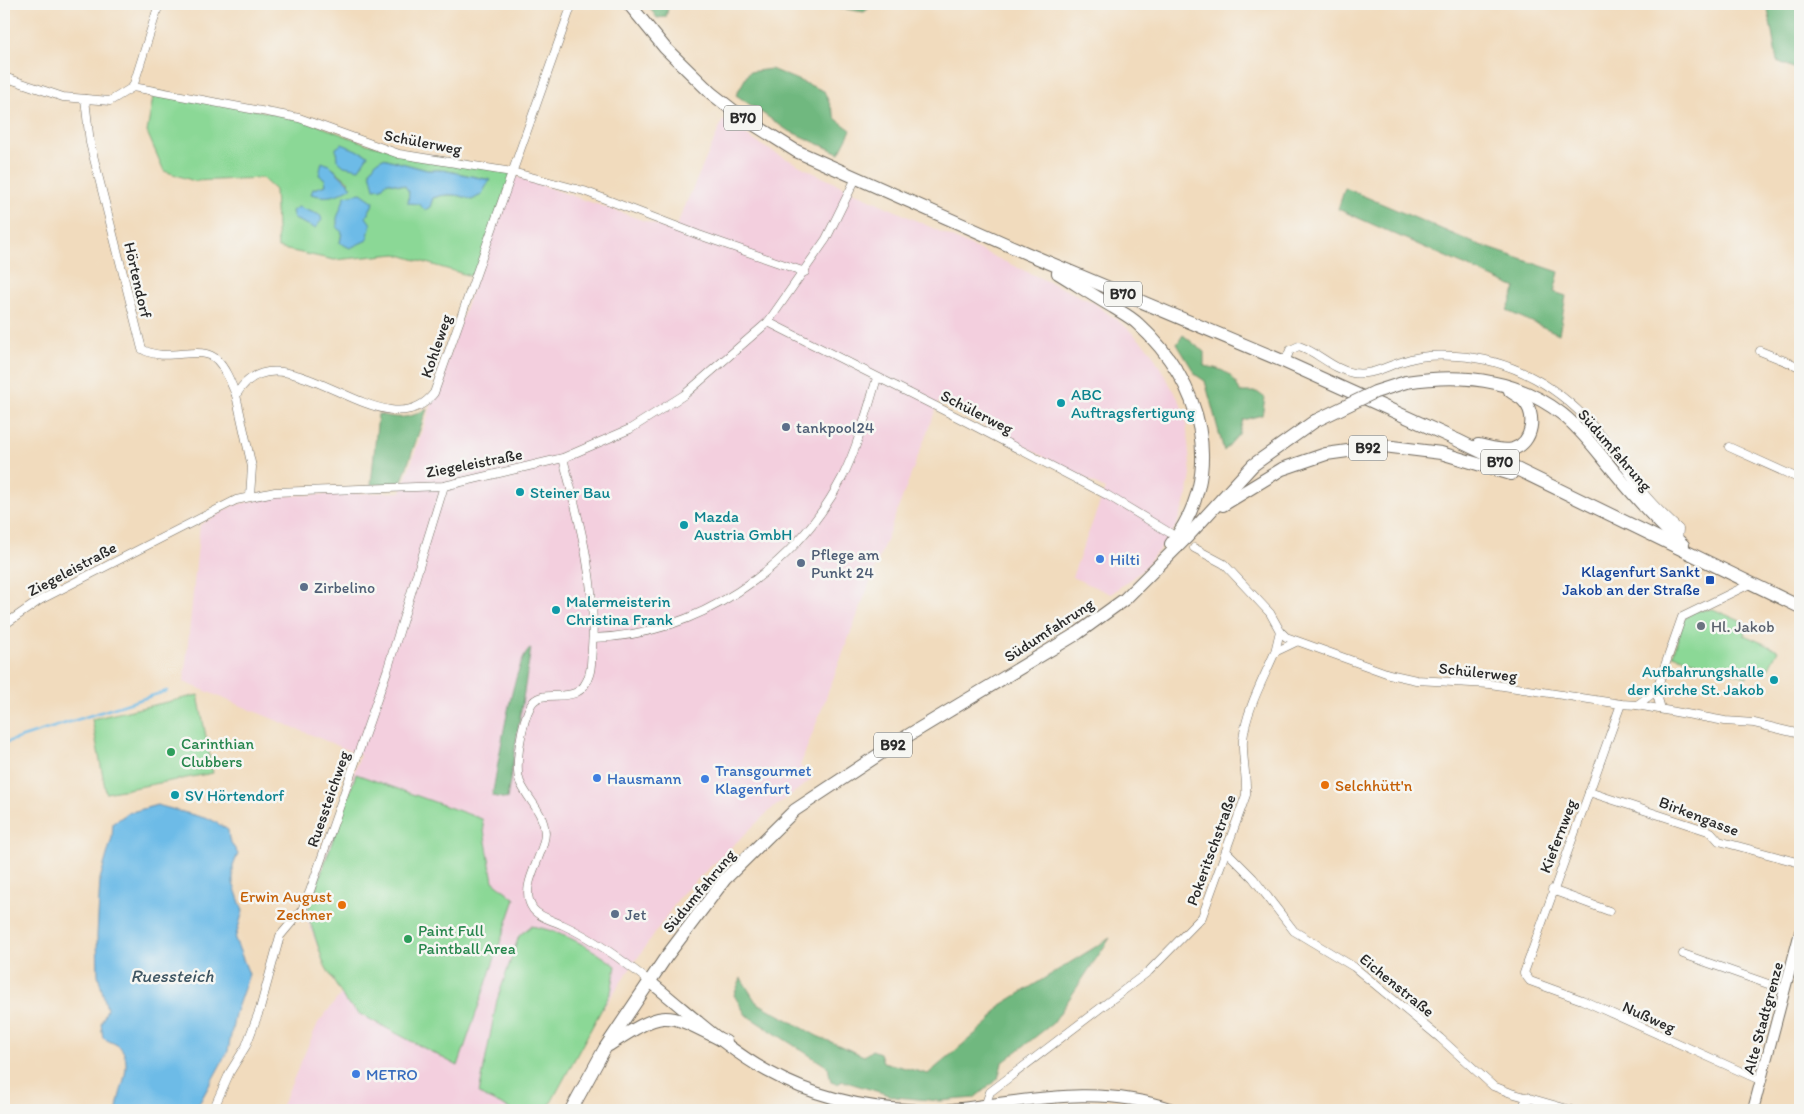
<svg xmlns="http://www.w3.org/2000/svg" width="1804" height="1114" font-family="Itim,sans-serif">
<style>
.built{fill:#f3cfde}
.green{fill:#8bd896;stroke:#5b8260;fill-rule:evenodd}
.forest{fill:#70b87f;stroke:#4e7255}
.water{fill:#6dbbe7;stroke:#4c7389}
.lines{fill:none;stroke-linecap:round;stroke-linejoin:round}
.stream{stroke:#6dbbe7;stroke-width:2.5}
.minor-casing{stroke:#70695e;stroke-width:9}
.tertiary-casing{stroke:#70695e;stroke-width:12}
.secondary-casing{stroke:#70695e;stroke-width:13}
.primary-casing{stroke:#70695e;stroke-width:14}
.minor{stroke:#fff;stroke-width:8}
.tertiary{stroke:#fff;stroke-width:10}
.secondary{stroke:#fff;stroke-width:11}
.primary{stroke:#fff;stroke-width:12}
.primary-bridge-casing{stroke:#70695e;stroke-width:14;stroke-linecap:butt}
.primary-bridge{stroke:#fff;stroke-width:12}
.culture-dot{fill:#0f9aa8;stroke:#f6f6f2;stroke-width:2}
.service-dot{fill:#5c6f8a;stroke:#f6f6f2;stroke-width:2}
.shop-dot{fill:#3f7fe0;stroke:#f6f6f2;stroke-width:2}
.transit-dot{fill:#1a4fb4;stroke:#f6f6f2;stroke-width:2}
.worship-dot{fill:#6b7280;stroke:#f6f6f2;stroke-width:2}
.leisure-dot{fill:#2e9e5b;stroke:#f6f6f2;stroke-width:2}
.food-dot{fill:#e8710a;stroke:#f6f6f2;stroke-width:2}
.labels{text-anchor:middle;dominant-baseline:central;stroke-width:5;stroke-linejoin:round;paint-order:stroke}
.shield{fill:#f6f6f2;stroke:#686867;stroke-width:1}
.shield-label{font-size:15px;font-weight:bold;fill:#2b2b2b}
.street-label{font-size:16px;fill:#2b2b2b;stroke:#f6f6f2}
.culture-label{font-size:16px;fill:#0d838f;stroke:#f6f6f2;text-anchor:start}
.service-label{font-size:16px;fill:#4e5e75;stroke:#f6f6f2;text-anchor:start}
.shop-label{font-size:16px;fill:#366cbe;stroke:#f6f6f2;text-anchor:start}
.transit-label{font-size:16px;fill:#164399;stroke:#f6f6f2;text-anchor:end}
.worship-label{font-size:16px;fill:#5b616d;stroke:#f6f6f2;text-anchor:start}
.leisure-label{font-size:16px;fill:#27864d;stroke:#f6f6f2;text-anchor:start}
.food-label{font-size:16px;fill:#c56008;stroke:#f6f6f2;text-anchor:start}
.water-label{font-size:18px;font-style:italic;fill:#3f5663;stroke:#f6f6f2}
</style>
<rect width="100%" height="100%" fill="#f6f6f2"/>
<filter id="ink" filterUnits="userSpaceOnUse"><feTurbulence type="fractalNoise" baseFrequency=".02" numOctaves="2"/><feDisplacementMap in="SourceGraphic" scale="10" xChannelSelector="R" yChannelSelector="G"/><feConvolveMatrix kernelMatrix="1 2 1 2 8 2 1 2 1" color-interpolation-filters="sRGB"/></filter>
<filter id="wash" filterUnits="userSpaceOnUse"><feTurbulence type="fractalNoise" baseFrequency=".0096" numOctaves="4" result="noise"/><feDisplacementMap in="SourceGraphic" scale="20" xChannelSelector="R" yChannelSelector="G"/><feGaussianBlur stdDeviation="1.12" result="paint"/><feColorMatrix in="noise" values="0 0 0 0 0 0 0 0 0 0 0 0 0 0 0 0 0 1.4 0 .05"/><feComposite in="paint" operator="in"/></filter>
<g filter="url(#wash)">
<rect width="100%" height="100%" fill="#f1dbbd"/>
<path class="built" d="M723,120L764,147L818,175L1094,303L1126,327L1150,350L1180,402L1186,421L1191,475L1187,497L1176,526L1168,539L1141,571L1111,594L1072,577L1105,489L939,401L800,766L812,779L769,811L681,895L590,1027L547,1110H280L318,1023L341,994L324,964L305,914L360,755L184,682L200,525L234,505L276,496L401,492L512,175L674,231Z"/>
<g class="green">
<path d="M154,91L299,118L367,144L512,172L474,277L396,254L334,260L278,248L275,190L262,178L194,181L164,171L147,132ZM383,158L427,170H443L490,180L459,195H443L433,198L430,207L419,204L405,186L372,179L370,171ZM329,165L349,182L313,189L326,185ZM374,202L366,217L367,240L340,243L342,232Z"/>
<path d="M1713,609L1747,624L1744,635L1778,650L1768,669L1750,664L1747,677L1673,655L1684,619L1694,611Z"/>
<path d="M198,695L213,773L106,793L92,719Z"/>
<path d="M356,774L482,819L493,881L515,899L458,1066L358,1013L346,1002L324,964L307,913Z"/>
<path d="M531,926C562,931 590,947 616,966L611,992L547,1110H512L479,1094L497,1000L519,936Z"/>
</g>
<g class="forest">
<path d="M647,4H669L666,17L657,18Z"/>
<path d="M814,4H874L864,12Z"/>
<path d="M1767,4H1800V71L1777,61Z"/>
<path d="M771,69L824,91L836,119L851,130L839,153L787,130L736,95L749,72Z"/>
<path d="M1345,188L1474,243L1559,272L1554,292L1566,296L1559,334L1507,311L1516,288L1338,209Z"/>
<path d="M1183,335L1204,352V366C1223,369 1233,373 1240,392H1257L1265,398L1262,415L1243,420L1239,434L1224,451L1205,381L1196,375L1177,344Z"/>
<path d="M427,409L401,484L371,485L378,414C397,419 409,419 427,409Z"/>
<path d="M531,648L507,799L492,796C498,769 512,661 531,648Z"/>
<path d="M1110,938L1053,1023L1002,1063L998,1079L974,1098L940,1101L896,1097L843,1081L837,1084L831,1082L828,1067L746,1015L734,995L741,978L756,1002L817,1036L864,1056L872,1050L880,1053L883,1062L928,1074L989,1022L1001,1005Z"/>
</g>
<g class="water">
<path d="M342,144L368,155L359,169L344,166L337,160L336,148Z"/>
<path d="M383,158L427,170H443L490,180L481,195L472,200C458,194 447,193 433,198L430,207L425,210L419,204L408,203L409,192L405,186L387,182L382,188L374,189L370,171L376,162Z"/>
<path d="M322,162L329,165L352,187C337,196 328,199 311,194L313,189L326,185L325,179L319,175Z"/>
<path d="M361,193L374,202L366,217L371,224L367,240L350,248L340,243L342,232L337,228V218L345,196Z"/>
<path d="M298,207L320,215L322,220L315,228L294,219L292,211Z"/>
<path d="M157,805L212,820L228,830L229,839L238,854L233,866V883L243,911L235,939L249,974L235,1014L228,1051L200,1102L190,1110H117C118,1091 134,1065 121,1048C117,1044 108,1041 103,1038L101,1024L107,1009L98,975L97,936L100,879L112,838L113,823L128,813Z"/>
</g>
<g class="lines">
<path class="stream" d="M4,743L167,691"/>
</g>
</g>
<g filter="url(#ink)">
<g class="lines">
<g class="minor-casing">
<g id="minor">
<path d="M4,77L63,97L110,101L133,87L299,118L399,154L512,172L584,191L699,235L805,272"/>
<path d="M133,87L159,4"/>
<path d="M85,99L90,143L142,349C166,364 202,343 217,360C226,369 231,383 236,395"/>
<path d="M768,322L959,418L1107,495L1170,533"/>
<path d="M1760,351L1800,367"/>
<path d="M1285,362L1290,350L1299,346C1318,352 1332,369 1353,373C1372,376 1386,366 1404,361C1420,355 1440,355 1456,356C1514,359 1563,389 1599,433C1615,451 1627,472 1642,491C1653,505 1666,517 1679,529L1678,540"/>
<path d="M1729,447L1800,479"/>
<path d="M563,458C579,520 597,583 592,648C591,657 592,667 589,675C579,711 542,684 531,705C522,721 514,766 520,782C528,800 544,812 545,833C545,856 517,886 533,909C539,917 554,921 563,925C594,939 622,960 649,981"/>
<path d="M250,496L252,467L236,395C281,319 385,457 434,393L572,4"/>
<path d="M1194,548L1224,564L1270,613L1280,631L1286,637L1389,674L1416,680L1490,684L1621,704L1637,705L1725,721L1754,723L1800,734"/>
<path d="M4,625L40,600L236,500L275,492L444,486L563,458L630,429L684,395L768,322L826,239L856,178"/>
<path d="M593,638C697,635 794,570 842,478C858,446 867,411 877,378"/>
<path d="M1275,652L1280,631"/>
<path d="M1656,691L1661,709"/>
<path d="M1621,704L1524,973L1530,981L1582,1000L1762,1081"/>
<path d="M1637,705L1656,691L1682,617L1752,583"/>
<path d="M1589,792L1711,832L1719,841L1800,863"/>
<path d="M1226,851L1253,878L1294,931L1354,967L1440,1038L1493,1086L1511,1093L1571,1110"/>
<path d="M1552,890L1609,911"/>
<path d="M1683,954L1785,990"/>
<path d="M985,1106L990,1092L1149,971L1202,917L1246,795C1247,776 1242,758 1243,740C1246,710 1263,680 1275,652L1296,642"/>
<path d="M213,1110L230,1072L246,1046L260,1009L280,936L302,910L310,891L387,671L444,486"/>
<path d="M1521,1110L1528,1097"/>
</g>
</g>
<g class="tertiary-casing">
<path id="tertiary" d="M1753,1110L1800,932"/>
</g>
<g class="secondary-casing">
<g id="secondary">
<path d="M649,981C687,1011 725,1048 767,1071C812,1096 864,1108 914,1110"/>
<path d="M949,1110C1026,1101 1098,1083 1174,1110"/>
</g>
</g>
<g class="primary-casing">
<g id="primary">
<path d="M629,4L665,48L711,93L739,115L796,151L1026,253L1285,362L1369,400L1457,440L1800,607"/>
<path d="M1058,273C1076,284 1094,296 1113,307C1121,312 1131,317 1138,324C1202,382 1227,472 1171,544"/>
<path d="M1406,382C1461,373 1517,379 1562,414C1582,430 1597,451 1613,470C1635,497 1657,522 1683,545"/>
<path d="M1478,445C1489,447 1502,452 1513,449C1533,443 1537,414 1523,400C1520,397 1514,394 1510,391"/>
<path d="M1223,505L1282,469L1326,454L1384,446L1441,453L1511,474"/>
<path d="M609,1045C668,1007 665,1012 726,1042"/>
<path d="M571,1110L605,1048L666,957L725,879L795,810L904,738L1078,633L1125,599L1187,537L1253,465L1315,421"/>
</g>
</g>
<use href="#minor" class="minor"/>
<use href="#tertiary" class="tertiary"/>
<use href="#secondary" class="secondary"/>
<use href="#primary" class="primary"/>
<g class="primary-bridge-casing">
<path id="primary-bridge" d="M1315,421L1375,392L1406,382"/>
</g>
<use href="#primary-bridge" class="primary-bridge"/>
</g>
</g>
<g class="culture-dot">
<circle cx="1061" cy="403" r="5"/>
<circle cx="520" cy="492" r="5"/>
<circle cx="684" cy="525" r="5"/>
<circle cx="556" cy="610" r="5"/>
<circle cx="1774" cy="680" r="5"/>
<circle cx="175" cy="795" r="5"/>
</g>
<g class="service-dot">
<circle cx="786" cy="427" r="5"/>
<circle cx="801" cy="563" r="5"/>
<circle cx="304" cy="587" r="5"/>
<circle cx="615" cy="914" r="5"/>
</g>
<g class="shop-dot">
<circle cx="1100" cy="559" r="5"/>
<circle cx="597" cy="778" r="5"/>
<circle cx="705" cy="779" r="5"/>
<circle cx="356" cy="1074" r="5"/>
</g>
<rect class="transit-dot" x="1705" y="575" width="10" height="10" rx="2.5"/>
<circle class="worship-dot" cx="1701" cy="626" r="5"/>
<g class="leisure-dot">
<circle cx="171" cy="752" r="5"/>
<circle cx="408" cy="939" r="5"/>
</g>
<g class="food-dot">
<circle cx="1325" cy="785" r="5"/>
<circle cx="342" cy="905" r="5"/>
</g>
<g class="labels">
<g class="shield">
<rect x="724" y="105.5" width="38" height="25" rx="4"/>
<rect x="1104" y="281.5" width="38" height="25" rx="4"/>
<rect x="1349" y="435.5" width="38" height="25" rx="4"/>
<rect x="1481" y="449.5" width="38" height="25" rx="4"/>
<rect x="874" y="732.5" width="38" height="25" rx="4"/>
</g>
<g class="shield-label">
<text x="743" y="118">B70</text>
<text x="1123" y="294">B70</text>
<text x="1368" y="448">B92</text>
<text x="1500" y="462">B70</text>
<text x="893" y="745">B92</text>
</g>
<g class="street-label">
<text transform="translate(423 142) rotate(11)">Schülerweg</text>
<text transform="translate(138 280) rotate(77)">Hörtendorf</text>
<text transform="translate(436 346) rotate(-71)">Kohleweg</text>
<text transform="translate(977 412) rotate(27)">Schülerweg</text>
<text transform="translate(1615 450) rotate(49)">Südumfahrung</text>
<text transform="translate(474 463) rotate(-11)">Ziegeleistraße</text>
<text transform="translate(72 569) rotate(-28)">Ziegeleistraße</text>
<text transform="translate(1049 630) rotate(-33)">Südumfahrung</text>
<text transform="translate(1478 672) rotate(6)">Schülerweg</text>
<text transform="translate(328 799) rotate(-71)">Ruessteichweg</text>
<text transform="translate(1699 816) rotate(21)">Birkengasse</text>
<text transform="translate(1558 836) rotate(-69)">Kiefernweg</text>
<text transform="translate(1211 850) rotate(-70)">Pokeritschstraße</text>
<text transform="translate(699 891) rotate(-50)">Südumfahrung</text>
<text transform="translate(1397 985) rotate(39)">Eichenstraße</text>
<text transform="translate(1649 1017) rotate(24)">Nußweg</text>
<text transform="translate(1763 1018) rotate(-75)">Alte Stadtgrenze</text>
</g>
<g class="culture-label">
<text x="1071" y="394">ABC<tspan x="1071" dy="18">Auftragsfertigung</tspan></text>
<text x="530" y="492">Steiner Bau</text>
<text x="694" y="516">Mazda<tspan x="694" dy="18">Austria GmbH</tspan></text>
<text x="566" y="601">Malermeisterin<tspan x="566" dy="18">Christina Frank</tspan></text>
<text x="1764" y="671" text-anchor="end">Aufbahrungshalle<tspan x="1764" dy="18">der Kirche St. Jakob</tspan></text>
<text x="185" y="795">SV Hörtendorf</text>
</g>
<g class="service-label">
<text x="796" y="427">tankpool24</text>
<text x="811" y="554">Pflege am<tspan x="811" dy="18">Punkt 24</tspan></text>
<text x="314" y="587">Zirbelino</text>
<text x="625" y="914">Jet</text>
</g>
<g class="shop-label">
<text x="1110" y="559">Hilti</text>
<text x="715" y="770">Transgourmet<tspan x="715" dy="18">Klagenfurt</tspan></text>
<text x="607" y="778">Hausmann</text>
<text x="366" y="1074">METRO</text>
</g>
<g class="transit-label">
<text x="1700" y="571">Klagenfurt Sankt<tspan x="1700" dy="18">Jakob an der Straße</tspan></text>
</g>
<g class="worship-label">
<text x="1711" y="626">Hl. Jakob</text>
</g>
<g class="leisure-label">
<text x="181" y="743">Carinthian<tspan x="181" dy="18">Clubbers</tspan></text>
<text x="418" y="930">Paint Full<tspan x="418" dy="18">Paintball Area</tspan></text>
</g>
<g class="food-label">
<text x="1335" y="785">Selchhütt'n</text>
<text x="332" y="896" text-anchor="end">Erwin August<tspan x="332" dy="18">Zechner</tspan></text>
</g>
<g class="water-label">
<text x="172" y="976">Ruessteich</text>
</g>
</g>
<rect width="1804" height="1114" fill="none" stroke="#f6f6f2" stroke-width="20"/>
</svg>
